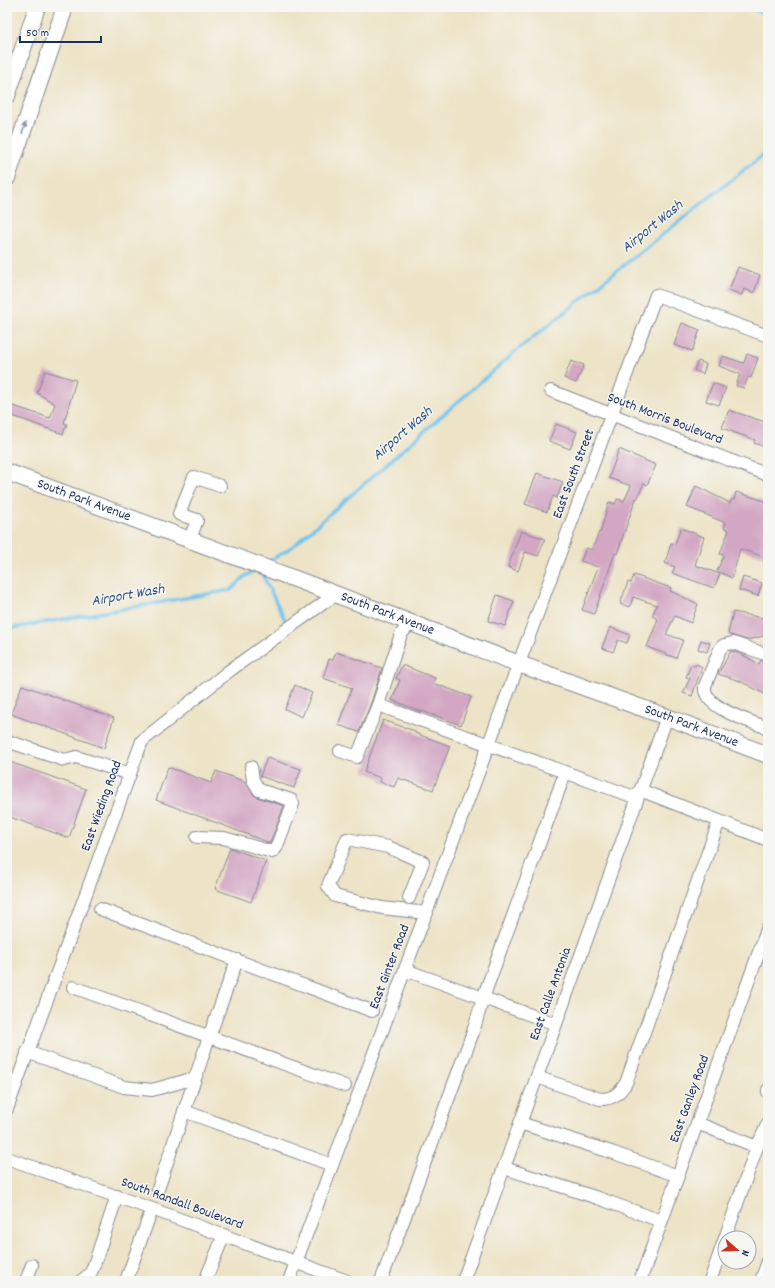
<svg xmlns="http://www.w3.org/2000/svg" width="775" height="1288" font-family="Dekko,sans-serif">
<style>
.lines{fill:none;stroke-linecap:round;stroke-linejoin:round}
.stream{stroke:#70c3ec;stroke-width:3.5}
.building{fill:#d3a7c4}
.minor-casing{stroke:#848992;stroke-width:14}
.major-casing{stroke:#848992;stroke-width:18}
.minor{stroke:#fff;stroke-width:12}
.major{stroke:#fff;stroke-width:16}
.oneway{fill:#8d97ae}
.labels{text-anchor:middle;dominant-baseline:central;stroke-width:3;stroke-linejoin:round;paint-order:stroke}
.street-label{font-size:14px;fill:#1b2f5e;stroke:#f6f6f2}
.water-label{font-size:15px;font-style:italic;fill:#305482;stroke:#f6f6f2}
</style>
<rect width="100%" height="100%" fill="#f6f6f2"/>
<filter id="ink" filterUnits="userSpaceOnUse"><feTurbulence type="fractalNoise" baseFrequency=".025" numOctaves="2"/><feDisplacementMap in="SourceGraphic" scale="8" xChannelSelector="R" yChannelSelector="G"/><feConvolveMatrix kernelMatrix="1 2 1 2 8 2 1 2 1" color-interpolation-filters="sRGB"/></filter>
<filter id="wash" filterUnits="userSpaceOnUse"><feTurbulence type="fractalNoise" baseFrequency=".012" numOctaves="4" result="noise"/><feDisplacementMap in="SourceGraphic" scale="16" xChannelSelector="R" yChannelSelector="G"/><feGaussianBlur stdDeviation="0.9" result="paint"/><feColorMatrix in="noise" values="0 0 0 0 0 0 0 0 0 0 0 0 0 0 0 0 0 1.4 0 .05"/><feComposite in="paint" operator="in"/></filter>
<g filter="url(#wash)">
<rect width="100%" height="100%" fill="#ede3c6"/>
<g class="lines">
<g class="stream">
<path d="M745,7L768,14"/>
<path d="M267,563L293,546L516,351L768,151"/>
<path d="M261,572L285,620"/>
<path d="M7,629L231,590L244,577L257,569"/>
</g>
</g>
<g id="blocks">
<g class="building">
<path d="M738,267L760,275L754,293L744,289L742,295L729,290Z"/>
<path d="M682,323L700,330L692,351L674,345Z"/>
<path d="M747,354L758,358L751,378L748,377L744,388L736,386L740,374L719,366L722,356L744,363Z"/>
<path d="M571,361L584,365L576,383L564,378Z"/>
<path d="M698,361L706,364L703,374L694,370Z"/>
<path d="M45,371L76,380L64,423L67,424L63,434L7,414V404L50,418L55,404L37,393Z"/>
<path d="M713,383L726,388L719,405L706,401Z"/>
<path d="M729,410L768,423V448L754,443L755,440L722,428Z"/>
<path d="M556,424L577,432L570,449L549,441Z"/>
<path d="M619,449L656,465L647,485L644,483L637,499L636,498L617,554L615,553L594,614L582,610L598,567L581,561L586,548L592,550L599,532L600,533L609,502L615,504L617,499L624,501L631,486L609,478Z"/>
<path d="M537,473L563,482L557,498L553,496L547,512L525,504Z"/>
<path d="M696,486L730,503L732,499L734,500L736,492L768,502V558L740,549L732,578L717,571L724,555L720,554L729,530L724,528L726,523L687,507Z"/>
<path d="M681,528L704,537L695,565L720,574L714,588L672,573L675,567L665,563L671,543L675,544Z"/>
<path d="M521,531L545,539L538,556L525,552L518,571L508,567Z"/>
<path d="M634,575L671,588L670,591L698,604L691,623L675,616L666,634L683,640L676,658L647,647L658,619L652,616L657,605L633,597L630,607L620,604L628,582L631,583Z"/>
<path d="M743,577L762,583L758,596L739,590Z"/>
<path d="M497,595L514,601L505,626L488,621Z"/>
<path d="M733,612L768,619V635L747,640L728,634Z"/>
<path d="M610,627L630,635L627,643L618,640L613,652L602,648Z"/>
<path d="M701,640L710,643L707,652L698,649Z"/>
<path d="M731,651L741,654L759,664L761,660L768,662V696L740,681L718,674Z"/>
<path d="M336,652L382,668L371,703L359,732L338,725L352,688L323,678L329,659L333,660Z"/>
<path d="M696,664L702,667L692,696L683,693L690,678L686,677L691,665L695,666Z"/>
<path d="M402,665L435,678L433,683L471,697L461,725L422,711V712L392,700L400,680L396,678Z"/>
<path d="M22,685L114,718L104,748L11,714Z"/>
<path d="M295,685L312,693L302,717L285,709Z"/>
<path d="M383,720L415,731V733L450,746L433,790L398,778L394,787L380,782L381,778L364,772Z"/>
<path d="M267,758L301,769L294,788L260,776Z"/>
<path d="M7,761L86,789L69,838L7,816Z"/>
<path d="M168,767L211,783L216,771L246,782L253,794L257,797L284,806L270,843L156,800Z"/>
<path d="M230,848L266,861L251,902L215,889Z"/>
</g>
</g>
</g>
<g filter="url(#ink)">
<use href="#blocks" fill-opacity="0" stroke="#848992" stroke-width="1"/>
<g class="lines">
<g class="minor-casing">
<g id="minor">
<path d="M551,391L768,475"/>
<path d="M190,539L197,520L179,514L194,477L220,486"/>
<path d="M768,655L733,643L724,645L720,649L705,686C702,708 752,722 768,728"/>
<path d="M378,705L401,634L411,623"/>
<path d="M7,741L64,760L76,757L130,774"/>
<path d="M340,751L357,757L378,705L637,798"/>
<path d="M640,790L768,840"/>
<path d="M197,837L224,838L272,852L276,848L293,804L291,800L259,790L253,780L251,767"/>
<path d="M409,898L423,862L388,847L347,839L328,886L335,896L382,908L427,913"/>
<path d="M100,909L372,1011"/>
<path d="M405,970L556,1024"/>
<path d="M73,987L345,1086"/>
<path d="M27,1052L124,1087L152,1090L195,1078"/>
<path d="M537,1077L600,1099C613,1099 619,1094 626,1083L719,821"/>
<path d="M768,1090V1092"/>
<path d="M7,1109L142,741L229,671L336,594"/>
<path d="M184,1111L332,1165"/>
<path d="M520,1123L614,1153L678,1176"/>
<path d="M697,1123L757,1147"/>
<path d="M7,1158L152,1209L347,1281"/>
<path d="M504,1168L598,1198L661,1221"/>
<path d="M158,1189L209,1037L237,960"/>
<path d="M26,1281L32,1265"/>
<path d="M81,1281L90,1274L93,1268L117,1196"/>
<path d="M126,1281L152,1209"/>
<path d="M205,1281L224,1235"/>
<path d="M289,1281L656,295L768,336"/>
<path d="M381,1281L473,1032L483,998L565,773"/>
<path d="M463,1281L667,717"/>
<path d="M640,1281L768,927"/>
<path d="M710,1281L757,1147L768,1123"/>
<path d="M761,1281L768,1261"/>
</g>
</g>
<g class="major-casing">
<g id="major">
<path d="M7,96L37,7"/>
<path d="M7,178L65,7"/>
<path id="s1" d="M7,472L306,583L519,664L667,717L768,755"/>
</g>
</g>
<use href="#minor" class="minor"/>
<use href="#major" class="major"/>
</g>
<defs><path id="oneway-solid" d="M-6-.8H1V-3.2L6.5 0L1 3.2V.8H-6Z"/></defs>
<use class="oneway" href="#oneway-solid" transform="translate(24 128) rotate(-71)"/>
</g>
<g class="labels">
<g class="street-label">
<text transform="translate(665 419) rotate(21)">South Morris Boulevard</text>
<text transform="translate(574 474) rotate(-69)">East South Street</text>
<text stroke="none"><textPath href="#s1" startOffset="82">South Park Avenue</textPath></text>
<text stroke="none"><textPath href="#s1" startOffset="406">South Park Avenue</textPath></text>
<text stroke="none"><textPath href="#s1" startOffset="730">South Park Avenue</textPath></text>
<text transform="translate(102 806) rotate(-70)">East Wieding Road</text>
<text transform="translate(390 967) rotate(-69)">East Ginter Road</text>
<text transform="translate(551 994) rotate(-70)">East Calle Antonia</text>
<text transform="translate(690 1099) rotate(-70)">East Ganley Road</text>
<text transform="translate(182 1204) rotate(20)">South Randall Boulevard</text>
</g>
<g class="water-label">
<text transform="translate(653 227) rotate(-39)">Airport Wash</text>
<text transform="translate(403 434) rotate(-41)">Airport Wash</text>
<text transform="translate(128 596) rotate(-10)">Airport Wash</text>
</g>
</g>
<rect width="775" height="1288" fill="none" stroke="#f6f6f2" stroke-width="24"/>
<g transform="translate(737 1250) rotate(110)"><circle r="19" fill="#f6f6f2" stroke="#9ea6b7"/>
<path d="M0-3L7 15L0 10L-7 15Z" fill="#c8321e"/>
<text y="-6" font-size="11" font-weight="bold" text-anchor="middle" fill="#1b2f5e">N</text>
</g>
<path d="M20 36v6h81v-6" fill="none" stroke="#1b2f5e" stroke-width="2"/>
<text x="26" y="36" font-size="12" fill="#1b2f5e" stroke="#f6f6f2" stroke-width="3" paint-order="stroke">50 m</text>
</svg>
